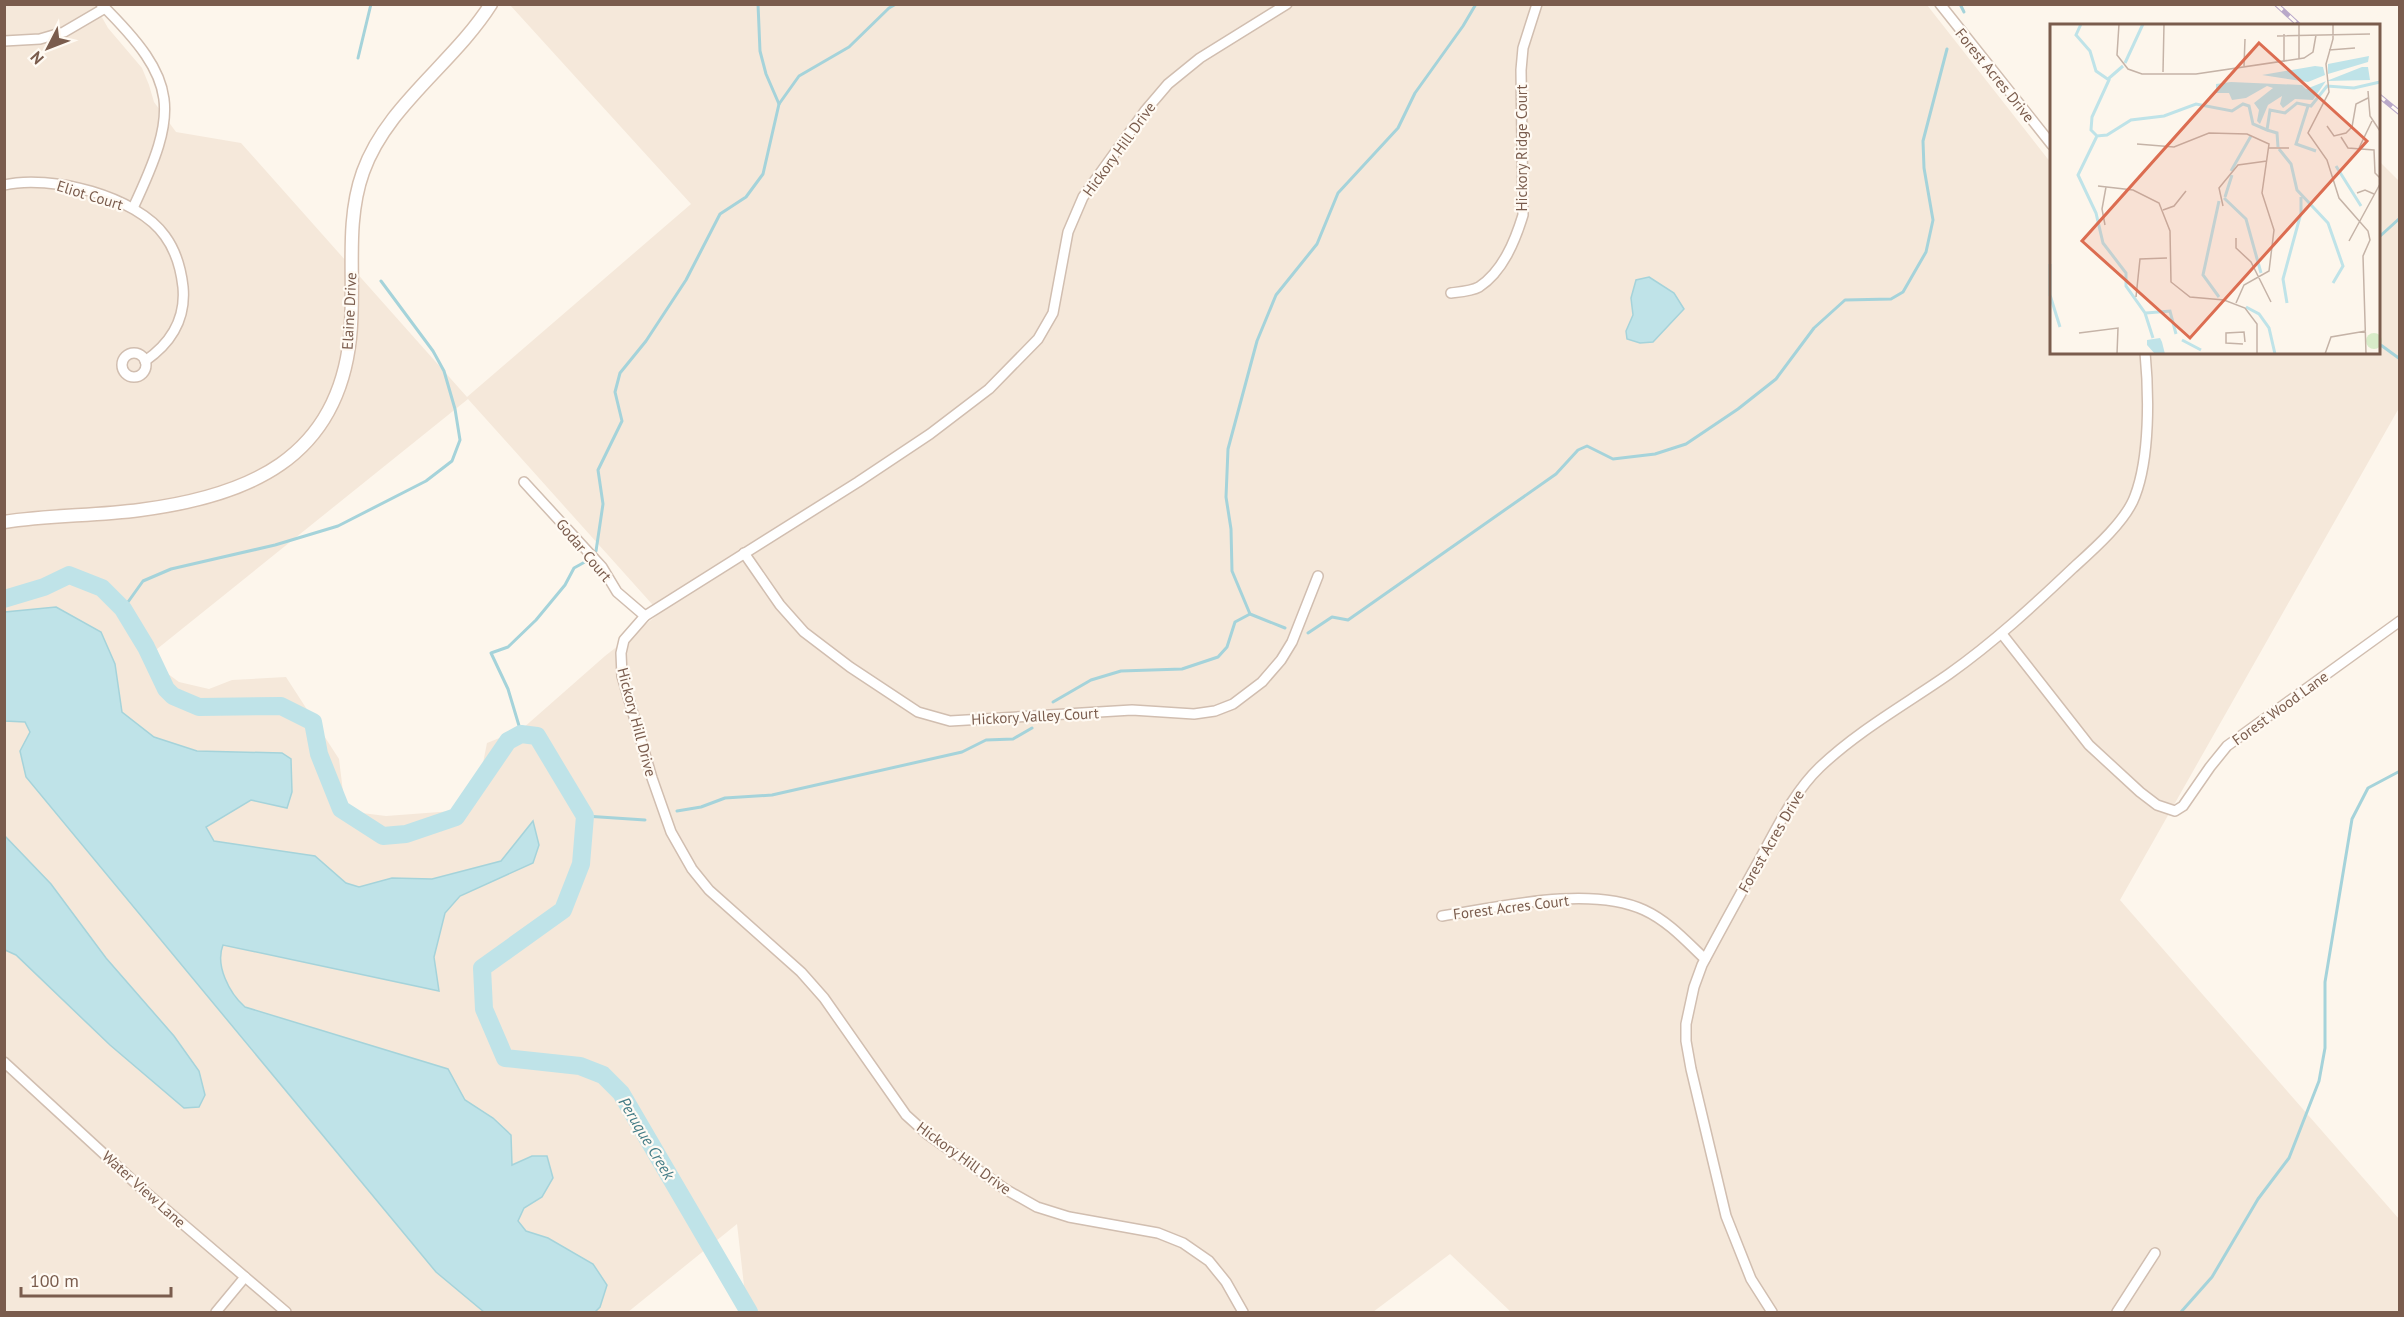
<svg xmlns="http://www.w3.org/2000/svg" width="2404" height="1317" font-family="'PT Sans',sans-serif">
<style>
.residential{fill:#f5e8da;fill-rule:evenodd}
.water{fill:#bfe3e8;stroke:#a5d3da;stroke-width:1.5}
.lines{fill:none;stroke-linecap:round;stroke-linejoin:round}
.stream{stroke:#a5d3da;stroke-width:3}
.river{stroke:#bfe3e8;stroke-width:18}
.street-casing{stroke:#d1beb0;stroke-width:12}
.secondary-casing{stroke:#d6c0b0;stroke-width:15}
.street{stroke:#fff;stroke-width:9}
.secondary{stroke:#fff;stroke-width:12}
.rail-casing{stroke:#b9a8c9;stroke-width:5}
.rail{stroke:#fffaf3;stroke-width:3;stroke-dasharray:9;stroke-linecap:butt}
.labels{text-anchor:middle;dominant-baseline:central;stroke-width:4.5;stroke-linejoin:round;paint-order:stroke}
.street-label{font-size:15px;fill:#7a5c4d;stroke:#fffaf3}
.water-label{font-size:16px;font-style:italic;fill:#437c86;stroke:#fffaf3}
.inset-river{fill:none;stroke:#bfe3e8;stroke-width:3}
.inset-road{fill:none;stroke:#c5b3a7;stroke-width:1.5}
.view{fill:#dc6d51;fill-opacity:0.15;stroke:#dc6d51;stroke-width:3}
.inset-edge{fill:none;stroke:#7a5c4d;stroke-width:3}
</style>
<rect width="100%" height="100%" fill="#fdf6ec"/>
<path class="residential" d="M5,5H95L108,28L142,68L149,85L154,102L176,132L241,143L467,397L691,204L510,5H1927L2051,163L2052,352H2378L2379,161L2399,181V408L2120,900L2399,1219V1312H1511L1450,1254L1373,1312H747L737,1224L628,1312H5ZM468,399L660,613L605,656L522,729L487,743L476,798L453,811L386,816L362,813L345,808L339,759L286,677L232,680L209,689L179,682L164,671L157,649Z"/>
<g class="water">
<path d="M1649,277L1674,293L1684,309L1653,342L1640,343L1627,339L1626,331L1633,315L1631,298L1636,280Z"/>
<path d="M56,607L101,632L115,664L122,712L154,737L197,751L282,753L291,759L292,792L287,808L251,800L206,827L214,841L315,856L346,883L359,887L392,878L432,879L501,861L533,821L539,845L533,863L460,896L445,913L434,957L439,991L223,945C215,965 229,993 245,1007L448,1069L465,1100L493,1118L511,1135L512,1165L532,1156H547L553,1178L542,1197L524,1208L518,1221L526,1231L548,1238L593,1264L607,1285L600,1307L595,1312H484L436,1272L26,777L20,751L30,732L25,722L5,721V612Z"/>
<path d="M4,835L51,884L106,958L174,1036L199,1071L205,1095L199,1107L184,1108L110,1045L16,955L5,950Z"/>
</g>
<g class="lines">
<g class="stream">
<path d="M758,4L760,51L766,74L779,104"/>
<path d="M1960,4L1964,12"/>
<path d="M358,58L371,4"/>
<path d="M2378,238L2400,218"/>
<path d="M2378,343L2400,359"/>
<path d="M596,551L603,504L598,470L622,421L615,392L620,373L646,341L686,280L720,214L746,197L763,174L779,104L799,76L849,47L889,8L896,4"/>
<path d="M123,609L143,581L171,569L275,545L338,526L426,481L452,461L460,440L455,409L444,371L433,351L381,281"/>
<path d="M1285,628L1250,614L1232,571L1231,529L1226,497L1228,449L1257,341L1276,295L1317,244L1338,193L1398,128L1415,93L1463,26L1476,4"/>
<path d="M1308,633L1332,617L1348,620L1556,474L1578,450L1587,446L1613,459L1655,454L1686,444L1738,409L1776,379L1814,328L1845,300L1891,299L1903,292L1926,252L1933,220L1924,168L1923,141L1947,49"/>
<path d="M1053,702L1091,680L1121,671L1182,669L1218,657L1227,647L1235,622L1250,614"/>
<path d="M537,736L520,729L508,689L491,653L508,647L536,620L565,585L574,568L592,558"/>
<path d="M677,811L701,807L725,798L772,795L962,752L986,740L1013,739L1032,728"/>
<path d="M585,816L645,820"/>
<path d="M2181,1312L2212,1277L2258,1199L2289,1158L2319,1081L2325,1048V982L2352,819L2368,788L2400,771"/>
</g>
<path class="river" d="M4,599L44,587L69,575L102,588L123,609L146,647L166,689L173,696L199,707L281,706L313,722L319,754L341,809L383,836L406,834L456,817L508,741L521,734L537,736L585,816L581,864L563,910L482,968L484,1009L505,1058L580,1066L603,1075L621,1093L749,1312"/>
<g class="street-casing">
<g id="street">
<path d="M101,4C180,82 179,110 133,208"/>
<path d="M1940,4L2052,145"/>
<path d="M4,41L40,39L64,32L105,8"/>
<path d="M4,185C50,174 137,196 165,236C176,251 181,269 183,287C186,319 171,343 145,361"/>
<path d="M1451,293C1459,292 1472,291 1479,287C1503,271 1515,241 1523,215L1521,70L1523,48L1537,4"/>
<circle cx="134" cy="365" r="12"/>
<path d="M524,482L602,567L617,592L645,616"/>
<path d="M744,553L780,605L804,632L850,667L918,712L950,721L1132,710L1194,714L1215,711L1233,704L1262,682L1281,660L1292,642L1318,576"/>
<path d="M2002,634L2089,745L2140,792L2157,805L2175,811L2183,806L2210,767L2227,746L2400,621"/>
<path d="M1442,916C1499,907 1590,885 1644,910C1668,921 1686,941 1705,959"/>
<path d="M4,1062L142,1189L286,1312"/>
<path d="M216,1312L245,1277"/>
<path d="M1243,1312L1226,1282L1209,1261L1183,1243L1158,1233L1069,1217L1037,1207L1005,1189L927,1134L906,1115L824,998L801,972L709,890L692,869L671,832L652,778L622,676L621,653L624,640L645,616L858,482L930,434L989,389L1038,339L1053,313L1068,232L1083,197L1145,111L1168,84L1200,58L1287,4"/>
<path d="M1772,1312L1751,1279L1726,1216L1691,1069L1686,1041V1024L1694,987L1702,965C1721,929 1741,893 1761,857C1778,826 1794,792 1820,767C1859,730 1906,704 1949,674C1994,642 2033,606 2073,568C2093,550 2126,521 2135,496C2150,457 2149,394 2145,352"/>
<path d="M2117,1312L2155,1253"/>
</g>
</g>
<g class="secondary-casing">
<path id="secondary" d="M4,522C49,515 95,516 140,510C248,496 337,459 350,338C356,283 344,225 363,172C387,105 453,64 491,4"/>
</g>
<use href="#street" class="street"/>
<use href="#secondary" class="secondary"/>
<g class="rail-casing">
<g id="rail">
<path d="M2276,4L2300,26"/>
<path d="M2378,95L2400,113"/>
</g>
</g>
<use href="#rail" class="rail"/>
</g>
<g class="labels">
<g class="street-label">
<text transform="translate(1995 75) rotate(51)">Forest Acres Drive</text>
<text transform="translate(1521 148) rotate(-90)">Hickory Ridge Court</text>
<text transform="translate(1119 149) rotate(-54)">Hickory Hill Drive</text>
<text transform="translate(90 195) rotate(17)">Eliot Court</text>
<text transform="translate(349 311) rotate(-87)">Elaine Drive</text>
<text transform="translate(584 550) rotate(50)">Godar Court</text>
<text transform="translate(2280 708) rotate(-36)">Forest Wood Lane</text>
<text transform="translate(1035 716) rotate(-3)">Hickory Valley Court</text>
<text transform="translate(637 722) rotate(75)">Hickory Hill Drive</text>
<text transform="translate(1771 841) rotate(-60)">Forest Acres Drive</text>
<text transform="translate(1511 907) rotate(-7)">Forest Acres Court</text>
<text transform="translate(964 1158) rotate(36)">Hickory Hill Drive</text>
<text transform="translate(144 1189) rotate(42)">Water View Lane</text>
</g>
<g class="water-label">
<text transform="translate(647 1138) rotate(59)">Peruque Creek</text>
</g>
</g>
<g transform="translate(2050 24)">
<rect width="330" height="330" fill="#fdf6ec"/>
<path d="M316 317a8 8 0 1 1 16 0a8 8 0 1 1-16 0Z" fill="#d8ecc9"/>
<path d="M319,32L318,38L278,50V40ZM265,42L273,43L275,51L258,58L212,51ZM312,43H318L320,56L276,57L263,76L245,75L233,84L230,80L232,72L218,81L210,100L207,97L209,86L204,79L223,64L217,62L196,74L182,76L179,69H166V60L181,58L252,61L256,65ZM110,314L112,318L115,330H105L97,321V316Z" fill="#bfe3e8"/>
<path class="inset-river" d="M31,0L26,11L40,27L46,47L59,56L42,93L41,106L47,112L57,111L81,96L114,92L146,80L182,87L193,80L199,82L203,100L217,106L220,86L235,89L247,79L261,82L277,62L304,64L330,58M75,39L93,0M58,55L73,42M258,82L246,120L266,127M217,106L227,109L228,123M47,112L28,151L46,189L53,219L76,249V262L95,289L103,314M229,125L241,140L247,166L278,199L293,242L283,259M286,142L311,182M181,147L201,112M175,173L182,151M174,174L196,195L211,249M169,177L153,251L169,273M0,240V271L10,303M237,279L233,255L251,189V173M196,283L209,290L219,304L225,330M96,289L120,287L126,310M132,316L151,326"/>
<path class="inset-road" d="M69,0L67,31L78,45L92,50H146L254,34L263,28L266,11M283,0V15L276,40L279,68L258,109L277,136L289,174L318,207L320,216L313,232L316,330M234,10V38M227,12L320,10M279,26L305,24M249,35V0M194,42L195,15M113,48L114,0M318,67L320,92L330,107M277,102L284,112L296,109L302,103L306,80L318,74M291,113L298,124L324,126L325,149L330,154M87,120L124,123L159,109L197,110L219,120L212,169L224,206L219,247L194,261L186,279M219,124H239M309,124L322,97M48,162L83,166L109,179L120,207L121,258L140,273L174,276L195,284L207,300V330M307,169L315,166L324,170M173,182L169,164L188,141L217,137M113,186L124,182L136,167M55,201L52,185L56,163M186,214V224L201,238L221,278M299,217L330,160M86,273L90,235L117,234M29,309L68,304L67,330M193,320L176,319V309L194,308L195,318M275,330L281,313L316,307"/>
<path class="view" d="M209,19L317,117L140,314L32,217Z"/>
<rect width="330" height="330" class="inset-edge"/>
</g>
<rect width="2404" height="1317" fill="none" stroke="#7a5c4d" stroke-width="12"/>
<g transform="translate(48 48) rotate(228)" stroke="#fffaf3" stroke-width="4.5" paint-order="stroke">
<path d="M0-4.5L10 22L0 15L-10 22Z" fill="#7a5c4d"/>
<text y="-9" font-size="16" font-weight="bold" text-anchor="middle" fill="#7a5c4d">N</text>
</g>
<path d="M21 1287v9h150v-9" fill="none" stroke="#7a5c4d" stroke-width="3"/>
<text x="30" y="1287" font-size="18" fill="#7a5c4d" stroke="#fffaf3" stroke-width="4.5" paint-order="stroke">100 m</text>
</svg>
